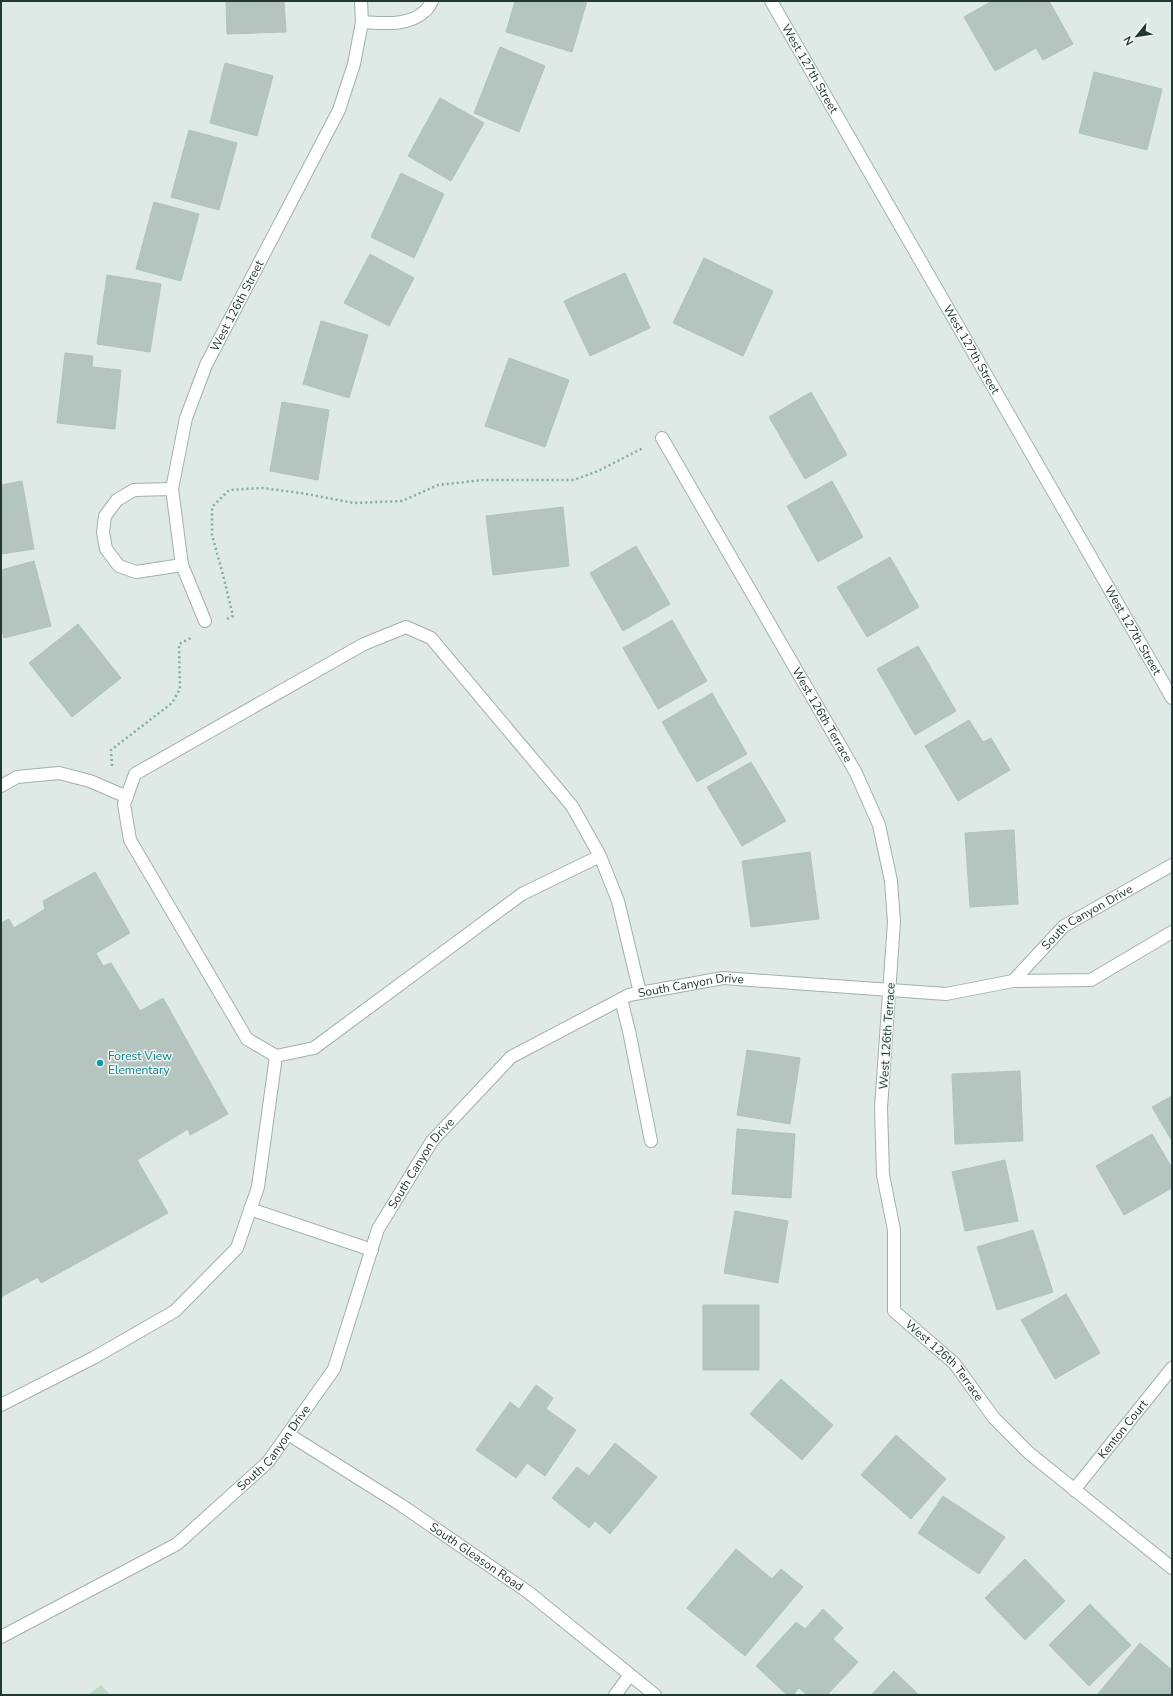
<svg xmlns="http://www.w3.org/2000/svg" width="1173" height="1696" font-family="'Nunito Sans',sans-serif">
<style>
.green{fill:#b8dac6}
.building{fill:#b4c4bf;stroke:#b1c2be}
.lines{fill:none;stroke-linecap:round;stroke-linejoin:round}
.lane-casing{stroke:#a2b0ad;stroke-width:14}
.street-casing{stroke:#a2b0ad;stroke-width:14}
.secondary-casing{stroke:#9eb4b0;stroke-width:14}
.path{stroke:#80aba5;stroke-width:2.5;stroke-dasharray:2 3;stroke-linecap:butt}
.lane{stroke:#fff;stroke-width:12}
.street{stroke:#fff;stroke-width:12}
.secondary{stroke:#fff;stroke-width:12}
.culture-dot{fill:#0f9aa8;stroke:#eff6f4;stroke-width:1.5}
.labels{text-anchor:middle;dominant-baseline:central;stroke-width:3;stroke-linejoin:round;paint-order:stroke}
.street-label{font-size:12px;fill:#213835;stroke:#eff6f4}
.culture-label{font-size:12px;fill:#0d838f;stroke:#eff6f4;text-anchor:start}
</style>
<rect width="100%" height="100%" fill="#dfe9e6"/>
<path class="green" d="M101,1685L110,1695H88Z"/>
<g class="building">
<path d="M226,1H284L286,32L227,34Z"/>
<path d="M515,1H587L572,52L506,32Z"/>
<path d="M992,1H1049L1073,44L1043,60L1036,48L995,71L964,17Z"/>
<path d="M500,47L545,66L519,132L474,113Z"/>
<path d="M225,63L273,76L257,136L210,123Z"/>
<path d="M1094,72L1162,89L1147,150L1079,133Z"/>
<path d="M440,98L484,123L451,181L408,156Z"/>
<path d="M189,130L237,143L219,210L171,197Z"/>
<path d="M401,173L444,194L414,258L371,237Z"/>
<path d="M154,202L199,214L181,281L136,269Z"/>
<path d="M370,254L414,278L389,326L344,303Z"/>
<path d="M704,258L773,291L743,356L673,323Z"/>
<path d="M625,273L650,328L590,356L564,301Z"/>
<path d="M107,275L161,284L150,352L97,344Z"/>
<path d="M321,321L368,335L349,398L303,384Z"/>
<path d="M65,353L93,356L92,367L121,370L115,429L57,423Z"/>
<path d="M509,358L569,380L545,447L485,426Z"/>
<path d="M811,392L847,455L805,479L769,417Z"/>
<path d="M282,402L329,410L318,480L270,471Z"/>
<path d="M22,481L34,549L1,554V485Z"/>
<path d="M832,481L863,537L818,562L787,506Z"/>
<path d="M563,507L569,566L493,575L486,516Z"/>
<path d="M636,546L670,604L623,631L590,573Z"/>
<path d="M890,557L919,607L867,637L837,587Z"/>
<path d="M34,561L51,626L4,638L1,626V570Z"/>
<path d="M672,620L707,681L658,709L623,648Z"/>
<path d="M78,624L121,678L72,717L29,663Z"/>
<path d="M918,646L956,711L915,735L877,669Z"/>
<path d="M712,693L747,754L697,782L662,722Z"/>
<path d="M969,720L983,742L991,738L1010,770L958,801L925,746Z"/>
<path d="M751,762L786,821L742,846L707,787Z"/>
<path d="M1014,830L1018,904L970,907L965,833Z"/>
<path d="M810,852L819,919L751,927L742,861Z"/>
<path d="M95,872L130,933L96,953L103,966L111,963L140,1011L163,998L228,1114L190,1135L188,1129L137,1160L168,1213L41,1283L38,1277L1,1297V923L9,919L14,928L45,909L43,901Z"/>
<path d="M747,1050L800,1058L790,1124L737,1115Z"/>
<path d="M1020,1071L1023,1141L955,1144L952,1074Z"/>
<path d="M1172,1096V1141L1152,1107Z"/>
<path d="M737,1129L795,1134L791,1198L732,1194Z"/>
<path d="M1152,1134L1172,1168V1188L1124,1215L1096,1166Z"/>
<path d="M1005,1160L1018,1221L965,1231L952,1172Z"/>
<path d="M735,1211L788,1221L778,1283L724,1273Z"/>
<path d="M1033,1230L1053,1292L997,1310L977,1247Z"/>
<path d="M1066,1294L1100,1353L1055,1379L1021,1320Z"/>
<rect x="703" y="1305" width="56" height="65"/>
<path d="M781,1379L833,1425L802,1460L750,1414Z"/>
<path d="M536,1385L553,1398L546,1409L576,1430L545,1476L527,1463L516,1478L476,1450L510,1402L519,1409Z"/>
<path d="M896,1435L946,1479L911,1519L861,1475Z"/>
<path d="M615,1443L657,1477L610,1534L595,1521L589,1528L552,1498L577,1467L589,1476Z"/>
<path d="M943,1496L1005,1537L979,1574L918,1533Z"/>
<path d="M736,1549L772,1579L781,1569L803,1587L745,1656L687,1608Z"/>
<path d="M1025,1559L1065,1601L1025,1640L985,1598Z"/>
<path d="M1090,1604L1131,1645L1089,1686L1049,1645Z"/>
<path d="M823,1609L843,1628L833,1639L858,1662L827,1695H807L799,1688L793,1695H787L756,1666L796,1622L805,1629Z"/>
<path d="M1140,1643L1172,1670V1695H1097Z"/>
<path d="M894,1671L919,1695H871Z"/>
</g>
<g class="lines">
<g class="lane-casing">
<g id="lane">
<path d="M1,786L17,777L59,773L90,781L127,797"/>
<path d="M600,856L522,894L314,1048L276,1056L247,1039L130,840L124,804L135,774L364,644L406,627L431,638L572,806L600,856L618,901L640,993"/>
<path d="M621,999L629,1031L651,1141"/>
<path d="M250,1209L372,1250"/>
<path d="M1,1405L95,1357L175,1311L237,1248L258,1187L276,1056"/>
</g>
</g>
<g class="street-casing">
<g id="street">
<path d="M362,22C382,23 408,27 425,11C428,9 430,4 432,1"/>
<path id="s1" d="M662,438L856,773L879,825L891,881L894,922L881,1108L883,1175L894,1230V1311L954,1363L994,1418L1029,1453L1172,1568"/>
<path d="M172,489L134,490L117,500L105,516L103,532L106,549L119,566L136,572L182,565"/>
<path id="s2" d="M205,621L182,565L172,489L186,418L206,365L339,110L354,64L362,22L361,1"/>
<path id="s3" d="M1013,981L1064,926L1172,865"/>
<path id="s4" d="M288,1434L401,1505L528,1592L655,1695"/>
<path id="s5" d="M1074,1490L1172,1368"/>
<path id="s6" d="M1,1637L177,1544L268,1462L334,1369L378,1229L432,1141L511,1057L629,995L723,978L946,994L1013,981L1091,980L1172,932"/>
<path d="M615,1695L630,1675"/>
</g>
</g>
<g class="secondary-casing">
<g id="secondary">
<path id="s7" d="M771,1L1172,698"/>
</g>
</g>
<g class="path">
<path d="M227,619L233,616L223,575L212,535V507L229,490L262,488L301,493L354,503L402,501L438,485L483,480H574L598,471L643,448"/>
<path d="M112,766L111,750L172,703L180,689L179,644L191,638"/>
</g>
<use href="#lane" class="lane"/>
<use href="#street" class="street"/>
<use href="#secondary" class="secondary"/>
</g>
<circle class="culture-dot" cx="100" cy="1063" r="4"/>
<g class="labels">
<g class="street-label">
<text stroke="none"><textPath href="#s7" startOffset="78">West 127th Street</textPath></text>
<text stroke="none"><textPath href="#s2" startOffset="333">West 126th Street</textPath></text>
<text stroke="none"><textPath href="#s7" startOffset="402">West 127th Street</textPath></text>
<text stroke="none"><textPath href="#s7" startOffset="726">West 127th Street</textPath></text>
<text stroke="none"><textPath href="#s1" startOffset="320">West 126th Terrace</textPath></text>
<text stroke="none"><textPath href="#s3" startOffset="99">South Canyon Drive</textPath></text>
<text stroke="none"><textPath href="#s6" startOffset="997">South Canyon Drive</textPath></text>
<text transform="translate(887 1036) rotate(-86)">West 126th Terrace</text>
<text stroke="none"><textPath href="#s6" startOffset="661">South Canyon Drive</textPath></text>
<text stroke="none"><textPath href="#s1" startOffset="1004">West 126th Terrace</textPath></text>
<text stroke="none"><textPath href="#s5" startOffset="78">Kenton Court</textPath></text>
<text stroke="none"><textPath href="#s6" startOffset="336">South Canyon Drive</textPath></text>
<text stroke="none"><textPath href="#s4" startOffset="225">South Gleason Road</textPath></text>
</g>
<g class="culture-label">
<text x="108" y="1056">Forest View<tspan x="108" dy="14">Elementary</tspan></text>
</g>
</g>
<rect width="1173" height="1696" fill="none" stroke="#213835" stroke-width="4"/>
<g transform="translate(1137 36) rotate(240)" stroke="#eff6f4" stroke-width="3" paint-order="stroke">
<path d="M0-3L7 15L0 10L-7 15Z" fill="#213835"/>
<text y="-6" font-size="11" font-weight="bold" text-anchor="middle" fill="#213835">N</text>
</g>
</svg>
